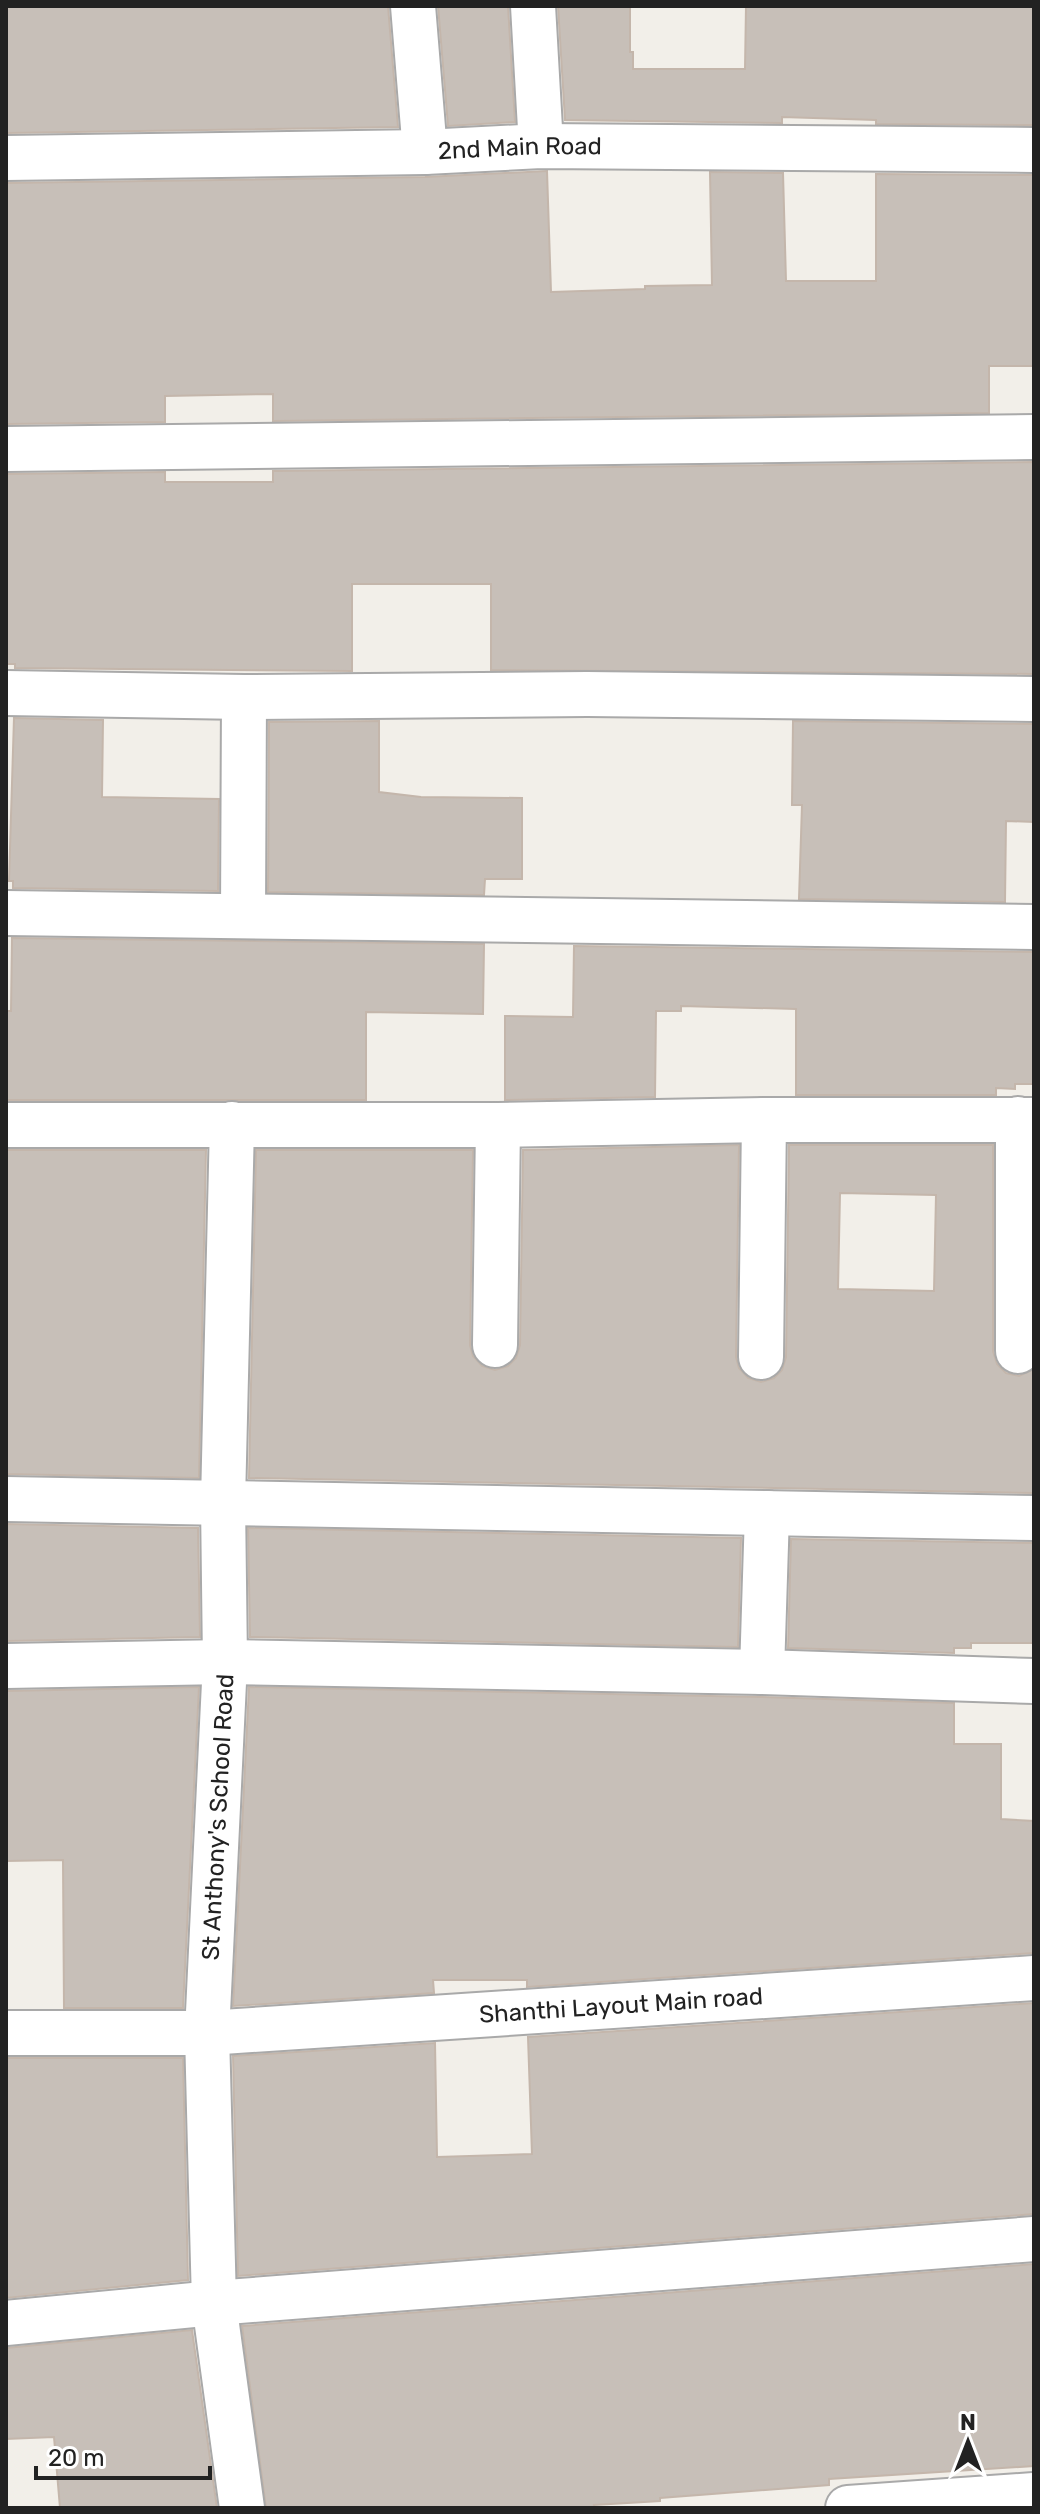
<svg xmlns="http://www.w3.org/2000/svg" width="1040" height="2514" font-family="Rubik,sans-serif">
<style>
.building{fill:#c7bfb8;stroke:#c4b6ab;stroke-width:2;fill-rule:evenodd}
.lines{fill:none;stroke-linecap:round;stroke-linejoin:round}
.minor-casing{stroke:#a9a9a9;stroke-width:48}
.minor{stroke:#fff;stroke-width:44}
.labels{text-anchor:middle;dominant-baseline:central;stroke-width:7;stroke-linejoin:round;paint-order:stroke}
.street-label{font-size:24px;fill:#222;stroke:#fff}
</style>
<rect width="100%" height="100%" fill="#f2efe9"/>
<g class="building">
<path d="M6,6H388L398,127L6,133Z"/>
<path d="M438,6H508L515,122L448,126Z"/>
<path d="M558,6H630V52H633V69H745L746,6H1034V125L876,124V120L782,117V123L565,120Z"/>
<path d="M547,171L551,292L645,289V286L712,285L710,172L783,173L786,281H876V174L1034,175V366H989V413L273,421V394L165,396V422L7,424L6,183L425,177Z"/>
<path d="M1034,462V674L491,670V584H352V671L15,668V664H6V474L165,472V482H273V471Z"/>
<path d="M14,718L103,720L102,797L219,799L218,891L13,888V881H9Z"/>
<path d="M379,721V792L421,797L522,798V879H485L484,895L268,892L269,722Z"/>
<path d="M793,721L1034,724V822L1006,821L1005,902L799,899L802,805H792Z"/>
<path d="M12,938L484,944L483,1014L366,1012V1100H6V1011H11Z"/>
<path d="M574,946L1034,952V1084H1015V1089L996,1088V1095H796V1009L681,1006V1011H656L655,1097L505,1100V1016L573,1017Z"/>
<path d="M739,1145L736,1357L739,1368L748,1378L761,1382L774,1378L782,1370L786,1357L789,1145H993V1351L997,1364L1006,1373L1019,1376L1034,1369V1493L249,1478L256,1150H473L470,1345L473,1356L482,1366L495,1370L508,1366L516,1358L520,1345L523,1150ZM840,1193L936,1195L934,1291L838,1289Z"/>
<path d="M6,1150H206L199,1478L6,1474Z"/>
<path d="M6,1524L198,1528L200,1637L6,1641Z"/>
<path d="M248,1528L741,1538L738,1647L250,1637Z"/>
<path d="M791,1539L1034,1543V1643H971V1648H954V1653L788,1648Z"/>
<path d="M199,1687L183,2008H64L63,1860L6,1861V1691Z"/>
<path d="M249,1687L761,1697L954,1703V1744H1001V1819L1034,1821V1953L527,1987V1980H433L434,1993L233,2006Z"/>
<path d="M1034,2003V2214L238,2276L233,2056L435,2043L437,2157L532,2154L528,2037Z"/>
<path d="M6,2058H183L188,2280L6,2298Z"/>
<path d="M1034,2264V2466L829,2479V2485L660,2498V2501L594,2505L595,2508H266L242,2326Z"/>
<path d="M192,2330L217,2508H60L54,2437L6,2439V2348Z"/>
</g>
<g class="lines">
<g class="minor-casing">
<g id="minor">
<path d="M413,6L425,152"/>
<path d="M533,6L541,146"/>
<path id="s1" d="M6,158L425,152L541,146L1034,150"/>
<path d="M6,449L1034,437"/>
<path d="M6,693L244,697L587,694L1034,699"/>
<path d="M6,913L1034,927"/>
<path d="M243,916L244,697"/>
<path d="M1018,1119V1351"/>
<path d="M232,1124L223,1502L225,1662L207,2033L214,2303L242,2508"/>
<path d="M6,1125H498L764,1120H1034"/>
<path d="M495,1345L498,1125"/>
<path d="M761,1357L764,1120"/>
<path d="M6,1499L1034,1518"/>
<path d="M6,1666L225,1662L762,1672L1034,1681"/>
<path d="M762,1672L767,1513"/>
<path id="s2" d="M6,2033H207L1034,1978"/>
<path d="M6,2323L214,2303L1034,2239"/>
<path d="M848,2508L1034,2495"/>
</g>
</g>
<use href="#minor" class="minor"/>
</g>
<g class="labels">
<g class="street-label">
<text stroke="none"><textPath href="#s1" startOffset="514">2nd Main Road</textPath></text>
<text transform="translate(218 1817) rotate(-87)">St Anthony's School Road</text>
<text stroke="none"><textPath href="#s2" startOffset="616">Shanthi Layout Main road</textPath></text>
</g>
</g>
<rect width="1040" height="2514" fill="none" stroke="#222222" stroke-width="16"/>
<g transform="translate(968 2442)" stroke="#ffffff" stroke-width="6" paint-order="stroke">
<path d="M0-6L14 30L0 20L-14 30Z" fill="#222222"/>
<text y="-12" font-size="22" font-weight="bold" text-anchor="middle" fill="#222222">N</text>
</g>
<path d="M36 2466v12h174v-12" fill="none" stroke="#222222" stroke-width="4"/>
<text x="48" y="2466" font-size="24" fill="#222222" stroke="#ffffff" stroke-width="6" paint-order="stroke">20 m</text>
</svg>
